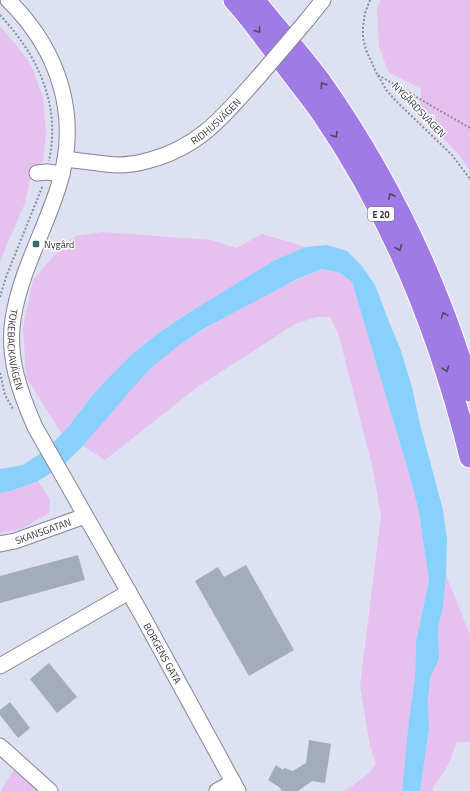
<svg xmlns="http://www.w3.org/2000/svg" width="470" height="791" font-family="'Titillium Web',sans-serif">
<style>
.green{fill:#e6c1f0}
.water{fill:#87d1fc}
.building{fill:#a2acba}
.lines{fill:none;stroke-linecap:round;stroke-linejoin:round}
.minor-casing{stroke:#828594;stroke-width:17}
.highway-casing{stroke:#fff;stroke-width:23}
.path{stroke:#8b8e99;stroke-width:2;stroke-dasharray:2 2;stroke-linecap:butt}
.minor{stroke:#fff;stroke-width:15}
.highway{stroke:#a07ae5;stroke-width:21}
.minor-bridge-casing{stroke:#828594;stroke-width:17;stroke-linecap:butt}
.minor-bridge{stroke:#fff;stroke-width:15}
.oneway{stroke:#4f4666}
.poi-dot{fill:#32715f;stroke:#fff;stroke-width:1.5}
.labels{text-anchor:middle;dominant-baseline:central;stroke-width:3;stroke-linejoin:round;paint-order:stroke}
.shield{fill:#fff;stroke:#717276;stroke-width:1}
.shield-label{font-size:9px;font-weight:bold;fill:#34353c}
.street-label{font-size:10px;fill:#34353c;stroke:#fff}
.poi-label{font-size:10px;fill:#34353c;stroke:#fff;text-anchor:start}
</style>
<rect width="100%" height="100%" fill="#dde1f1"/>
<g class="green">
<path d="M380,0H470V171L459,155L420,114L421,89L388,72L379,46L377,11Z"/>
<path d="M0,26L17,46L32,67L43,98L46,132L43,162L33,169L25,203L0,261Z"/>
<path d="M102,232L211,240L236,248L262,234L306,247L275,260L190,312L160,332L131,355L112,374L92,396L62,434L26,377L23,328L33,280L64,244L76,236Z"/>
<path d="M322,269L340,273L352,282L410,477L419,512L429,581L416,641L415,678L402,791H345L368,774L376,764L370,746L360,686L381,516L373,469L339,336L330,317H317L295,324L196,388L105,460L83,446C105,420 128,388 153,366C181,341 213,324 245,306C270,293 295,280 322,269Z"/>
<path d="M38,481L50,500L49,513L21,529L0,533V493L11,491Z"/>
<path d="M446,575L470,635V742H457C451,759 445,773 433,787V791H420L429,729L428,701L430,678L439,659L438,628L443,607Z"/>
<path d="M15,767L40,791H1Z"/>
</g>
<path class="water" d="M327,245L347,251L362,266L375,285L387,317L400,348L412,387L420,424L443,510L447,540L446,575L443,607L438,628L439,659L430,678L428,701L429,729L420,791H402L409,720L415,678L416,641L429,581L419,512L410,477L352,282L340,273L322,269L297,279L205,328L178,346L152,367L130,391L83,446L61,467L38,481L11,491L0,493V469L23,465L47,449L68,427L92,396L112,374L131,355L160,332L190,312L275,260L306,247Z"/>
<g class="building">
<path d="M78,555L85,580L0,603V576Z"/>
<path d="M246,565L294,650L249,676L195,581L218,567L224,577Z"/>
<path d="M49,663L77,697L57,713L30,679Z"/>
<path d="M10,702L30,728L18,738L0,715V710Z"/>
<path d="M309,740L331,744L325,783L312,781L298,791H282L279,787L268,780L276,765L283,770L284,768L293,771L306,763Z"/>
</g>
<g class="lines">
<g class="minor-casing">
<g id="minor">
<path id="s1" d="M8,0C60,51 81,118 58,188C44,232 20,273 13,319C7,357 20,393 35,427L143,617L238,791"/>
<path d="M307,20L323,0"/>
<path id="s2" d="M65,159C83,161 100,164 117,165C128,165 140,163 150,160C202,146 227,112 261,74"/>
<path d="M37,173L47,172L62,174"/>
<path id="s3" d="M0,544L15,541L85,516"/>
<path d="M0,666L129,592"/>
<path d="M0,746L50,791"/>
<path d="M217,791L233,782"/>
</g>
</g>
<g class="highway-casing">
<g id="highway">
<path d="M234,0C251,18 265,40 281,59C294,77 308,94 321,112C393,217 440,334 470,457"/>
<path d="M254,0C276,27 300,54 321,82C387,176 438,281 470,391"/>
</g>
</g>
<g class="path">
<path d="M370,0L365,13L363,27V38L366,50L377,74L387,91L396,101L452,155L470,179"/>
<path d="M0,15C38,56 61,104 49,161"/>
<path d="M378,75L470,128"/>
<path d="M0,297L6,277L43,185"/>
<path d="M0,373L5,395L13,409"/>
</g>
<use href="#minor" class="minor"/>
<use href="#highway" class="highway"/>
<g class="minor-bridge-casing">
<path id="minor-bridge" d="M261,74L307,20"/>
</g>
<use href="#minor-bridge" class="minor-bridge"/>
</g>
<defs><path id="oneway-chevron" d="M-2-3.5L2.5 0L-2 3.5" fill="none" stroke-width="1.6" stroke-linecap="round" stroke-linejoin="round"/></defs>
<g class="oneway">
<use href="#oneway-chevron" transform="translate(258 30) rotate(52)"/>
<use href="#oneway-chevron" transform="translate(323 85) rotate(-125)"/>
<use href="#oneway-chevron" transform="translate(335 135) rotate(58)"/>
<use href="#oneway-chevron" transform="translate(391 196) rotate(-117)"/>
<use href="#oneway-chevron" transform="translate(399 248) rotate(66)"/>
<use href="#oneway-chevron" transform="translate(444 315) rotate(-111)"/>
<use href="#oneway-chevron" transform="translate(446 369) rotate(72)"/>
</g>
<rect class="poi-dot" x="32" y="240" width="8" height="8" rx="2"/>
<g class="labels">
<rect class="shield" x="368" y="207" width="26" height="14" rx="3"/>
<g class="shield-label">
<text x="381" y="214">E 20</text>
</g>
<g class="street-label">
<text transform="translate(419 110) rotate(46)">NYGÅRDSVÄGEN</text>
<text stroke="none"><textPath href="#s2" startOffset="163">RIDHUSVÄGEN</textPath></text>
<text stroke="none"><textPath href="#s1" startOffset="375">TOKEBACKAVÄGEN</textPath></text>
<text stroke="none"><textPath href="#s3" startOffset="45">SKANSGATAN</textPath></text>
<text stroke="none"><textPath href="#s1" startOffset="716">BORGENS GATA</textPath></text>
</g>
<g class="poi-label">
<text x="44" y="244">Nygård</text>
</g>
</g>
</svg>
